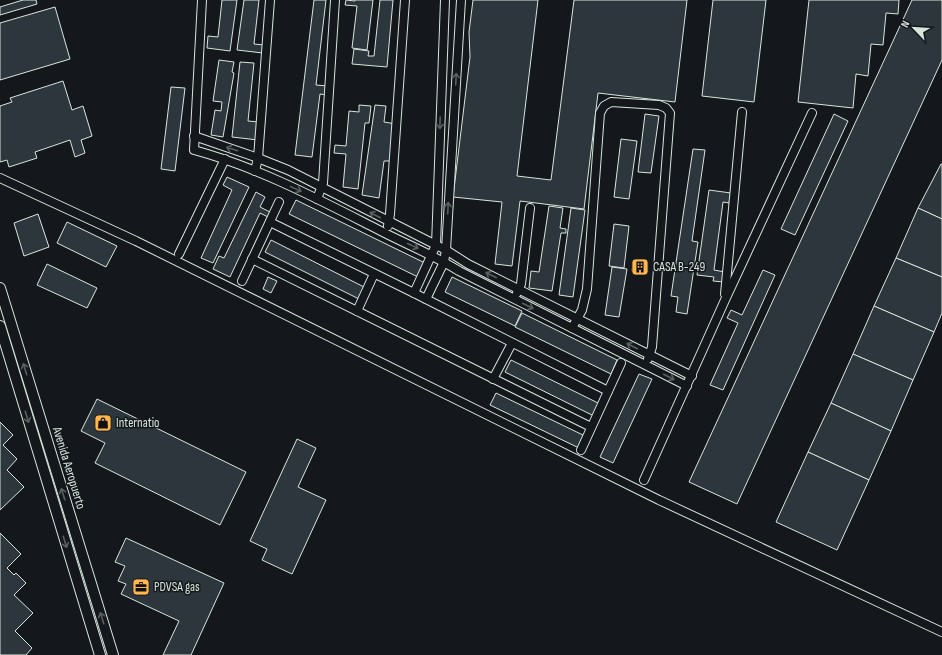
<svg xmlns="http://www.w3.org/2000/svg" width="942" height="655" font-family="'Sofia Sans Condensed',sans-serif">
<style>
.building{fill:#2c363c;stroke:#d8e6dc}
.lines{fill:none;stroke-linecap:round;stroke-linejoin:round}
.minor-casing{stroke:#d8e6dc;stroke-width:10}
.tertiary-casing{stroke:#d8e6dc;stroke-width:12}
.minor{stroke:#14181c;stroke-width:8}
.tertiary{stroke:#14181c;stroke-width:10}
.oneway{stroke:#59605f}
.labels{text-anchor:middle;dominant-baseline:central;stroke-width:3;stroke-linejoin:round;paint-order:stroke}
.poi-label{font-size:13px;fill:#d8e6dc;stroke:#14181c;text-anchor:start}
.street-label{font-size:13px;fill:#d8e6dc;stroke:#14181c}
</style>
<rect width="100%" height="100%" fill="#14181c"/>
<g class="building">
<path d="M23,0H36L37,4L0,15V7Z"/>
<path d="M222,0H237L230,51L207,48L208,36L218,37Z"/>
<path d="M244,0H259L254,44L264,45L263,53L237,50Z"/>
<path d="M314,0H326L316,85L328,86L327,95L320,94L312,157L295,155Z"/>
<path d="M346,0L355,1V0H373L367,50L352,48L357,6L345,5Z"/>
<path d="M380,0H393L387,67L352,64L354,49L369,51L368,56H374Z"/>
<path d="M473,0H538L517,176L551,180L574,0H687L675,102L598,93L584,209L520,201L512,266L495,264L502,202L453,197L470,57L469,32Z"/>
<path d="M713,0H766L754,102L702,96Z"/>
<path d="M809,0H899L898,14L886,13L883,45L871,44L868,76L856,74L853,108L798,102Z"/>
<path d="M912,0H942V60L737,504L689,482Z"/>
<path d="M55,7L70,59L0,80V23Z"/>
<path d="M219,60L234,62L232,72L234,73L223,137L211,135L215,110L221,111L222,102L213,101Z"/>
<path d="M240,62L254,63L248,121L259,122L258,140L232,137Z"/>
<path d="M63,81L72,110L83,106L92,136L81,140L85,153L75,157L70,140L35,152L37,158L9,167L7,160L0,162V106L12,102L10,98Z"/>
<path d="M171,87L185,88L175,171L161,169Z"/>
<path d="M359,105L371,106L369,123H365L358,189L343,187L346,154L334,153L335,145L346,146L349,111L359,112Z"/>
<path d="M375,105L386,106L384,122L396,124L391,161H384L379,198L362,195Z"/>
<path d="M645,114L659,116L651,173L638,172Z"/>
<path d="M834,114L848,121L795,235L781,229Z"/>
<path d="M621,139L637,141L629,199L614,197Z"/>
<path d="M693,149L705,150L692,241L698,242L687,314L676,312L678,297L671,296Z"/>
<path d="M941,164H942V219L918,208Z"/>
<path d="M227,177L249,187L213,263L201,258L232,190L223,185Z"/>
<path d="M709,190L731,193L729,203L723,202L714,270L725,272L724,282L713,281L714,277L697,275Z"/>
<path d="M256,192L265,197L260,207L272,213L270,218L260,213L230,277L213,269L219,256L224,258Z"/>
<path d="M296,200L425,263L418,277L289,214Z"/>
<path d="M549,206L563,208L560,228L566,229V233H561L552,291L529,288L531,271L539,272Z"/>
<path d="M571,208L585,210L573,297L559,295Z"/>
<path d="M918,208L942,219V277L896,258Z"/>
<path d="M38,214L49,247L24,256L14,223Z"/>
<path d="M67,222L117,246L106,267L57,243Z"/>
<path d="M614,224L629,226L624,268L609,266Z"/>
<path d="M271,240L364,287L359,299L265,252Z"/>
<path d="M896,258L942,277V313L934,332L874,306Z"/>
<path d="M633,263H647L646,271H632Z"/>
<path d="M47,264L97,288L87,308L37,285Z"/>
<path d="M612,267L627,269L619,317L605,315Z"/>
<path d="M763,270L775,275L723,390L710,385L738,323L727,318L731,310L742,315Z"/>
<path d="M268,277L277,281L271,293L263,289Z"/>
<path d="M452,277L522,311L515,326L445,292Z"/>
<path d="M874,306L934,332L913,380L853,354Z"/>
<path d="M522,313L617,360L611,374L515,327Z"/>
<path d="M853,354L913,380L891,431L831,403Z"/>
<path d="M511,360L600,404L594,416L505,372Z"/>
<path d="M639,374L652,379L613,463L600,457Z"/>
<path d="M496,393L585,436L579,448L490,405Z"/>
<path d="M97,399L246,472L220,525L95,463L105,443L81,431Z"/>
<path d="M831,403L891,431L869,480L808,452Z"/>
<path d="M0,422L13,435L3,445L17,459L7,470L24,487L0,510Z"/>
<path d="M297,439L316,448L298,487L326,500L292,574L262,560L267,549L250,541Z"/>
<path d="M808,452L869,480L837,550L776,522Z"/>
<path d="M0,533L21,554L7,568L14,575L16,573L26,583L14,595L33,613L15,631L32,648L26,655H0Z"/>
<path d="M126,538L224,583L191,655H163L179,621L121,594L126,584L118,581L125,566L115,562Z"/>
</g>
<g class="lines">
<g class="minor-casing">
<g id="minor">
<path d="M202,0L194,150C257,167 316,198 375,228C403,243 432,254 459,271L687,386"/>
<path d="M194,136L258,158L288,170L446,250L468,264L692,376"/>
<path d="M255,171L258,158L270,0"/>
<path d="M0,178L136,241L659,500L942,632"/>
<path d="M317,199L323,183L335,0"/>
<path d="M270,222L414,293L608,391"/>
<path d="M388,226L390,214L405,0"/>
<path d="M179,254L225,159"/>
<path d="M252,259L591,427"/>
<path d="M242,281L279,202"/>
<path d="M414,293L436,245L445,0"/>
<path d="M517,293L521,284L530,208"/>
<path d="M725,294L742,112"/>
<path d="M426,299L444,262L446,250L461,0"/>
<path d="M357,311L374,274"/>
<path d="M572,328L582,310L587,289L600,113L604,106L611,102L659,105L666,108L670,113L652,347L648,359"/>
<path d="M493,379L512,343"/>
<path d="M581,450L621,363"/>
<path d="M644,480L725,300L812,113"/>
</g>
</g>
<g class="tertiary-casing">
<g id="tertiary">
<path d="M0,288L113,655"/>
<path d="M0,326L100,655"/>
</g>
</g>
<use href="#minor" class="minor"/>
<use href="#tertiary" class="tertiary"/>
</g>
<defs><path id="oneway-shaft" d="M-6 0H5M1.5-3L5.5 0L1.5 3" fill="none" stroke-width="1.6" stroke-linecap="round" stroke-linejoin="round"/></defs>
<g class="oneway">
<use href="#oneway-shaft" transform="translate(456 79) rotate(-87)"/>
<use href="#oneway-shaft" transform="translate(440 123) rotate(92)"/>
<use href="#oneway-shaft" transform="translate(232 149) rotate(-162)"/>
<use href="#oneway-shaft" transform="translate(296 189) rotate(25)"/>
<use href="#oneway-shaft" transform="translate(448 208) rotate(-87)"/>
<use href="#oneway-shaft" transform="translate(375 215) rotate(-153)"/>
<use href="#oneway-shaft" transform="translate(413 246) rotate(25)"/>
<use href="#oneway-shaft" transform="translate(491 275) rotate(-153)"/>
<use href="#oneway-shaft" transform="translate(528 306) rotate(27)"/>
<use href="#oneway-shaft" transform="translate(632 346) rotate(-153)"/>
<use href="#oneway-shaft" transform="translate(25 369) rotate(-107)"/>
<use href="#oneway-shaft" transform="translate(669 377) rotate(27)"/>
<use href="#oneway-shaft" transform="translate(27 417) rotate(73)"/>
<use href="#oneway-shaft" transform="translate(63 494) rotate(-108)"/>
<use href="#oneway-shaft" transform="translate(65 542) rotate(73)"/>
<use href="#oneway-shaft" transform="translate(102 618) rotate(-107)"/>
</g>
<defs>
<g id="building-square" transform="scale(0.9)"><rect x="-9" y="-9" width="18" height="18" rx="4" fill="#ffb74d" stroke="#14181c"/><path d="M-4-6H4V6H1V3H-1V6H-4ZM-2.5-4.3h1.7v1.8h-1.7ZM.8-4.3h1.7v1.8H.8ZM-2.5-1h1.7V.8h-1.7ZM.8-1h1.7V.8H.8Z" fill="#111"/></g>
<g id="shop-square" transform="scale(0.9)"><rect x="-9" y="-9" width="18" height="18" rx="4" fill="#ffb74d" stroke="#14181c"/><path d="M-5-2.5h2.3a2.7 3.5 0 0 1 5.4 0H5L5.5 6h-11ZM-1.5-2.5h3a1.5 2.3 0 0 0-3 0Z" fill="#111"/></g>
<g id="office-square" transform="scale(0.9)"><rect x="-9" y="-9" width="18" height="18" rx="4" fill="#ffb74d" stroke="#14181c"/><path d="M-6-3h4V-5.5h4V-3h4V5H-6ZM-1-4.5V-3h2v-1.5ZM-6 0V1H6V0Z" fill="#111"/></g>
</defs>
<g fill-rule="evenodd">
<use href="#building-square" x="640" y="267"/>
<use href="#shop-square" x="103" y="423"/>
<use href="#office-square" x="141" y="587"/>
</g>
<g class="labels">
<g class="poi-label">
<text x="653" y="267">CASA B-249</text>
<text x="116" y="423">Internatio</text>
<text x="154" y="587">PDVSA gas</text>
</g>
<g class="street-label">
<text transform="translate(69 468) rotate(73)">Avenida Aeropuerto</text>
</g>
</g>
<g transform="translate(914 28) rotate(295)" stroke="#14181c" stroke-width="3" paint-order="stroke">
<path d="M0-3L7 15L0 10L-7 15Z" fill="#d8e6dc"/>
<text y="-6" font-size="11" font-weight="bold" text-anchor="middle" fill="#d8e6dc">N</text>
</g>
</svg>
